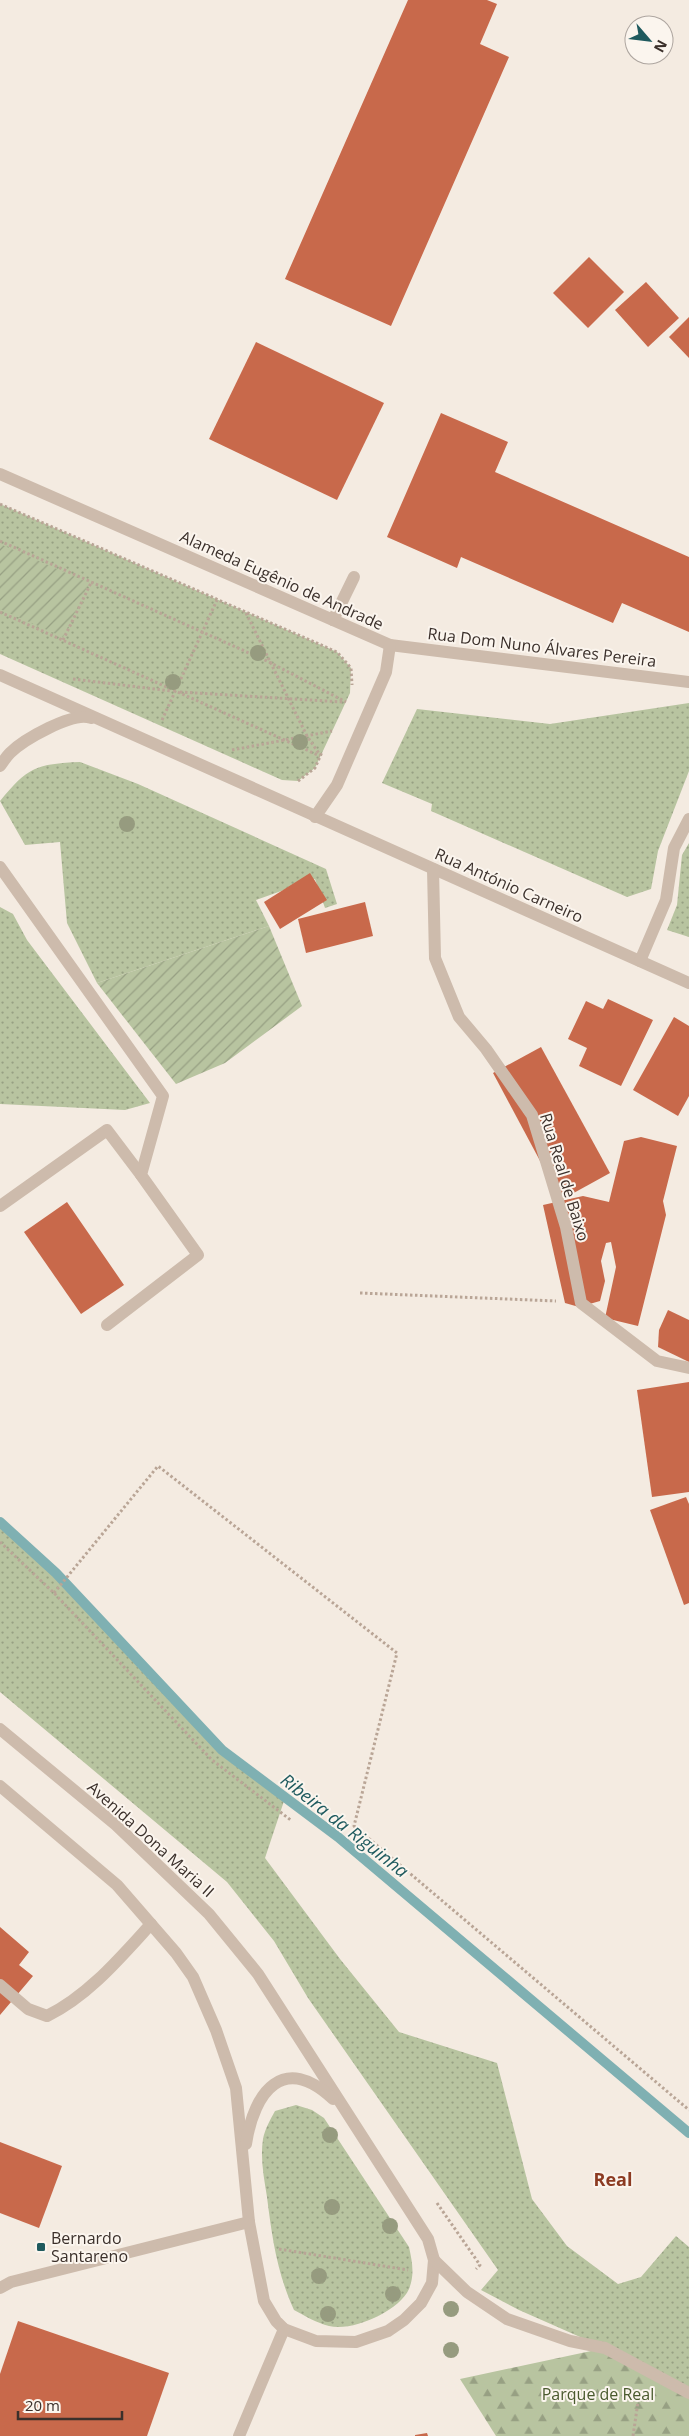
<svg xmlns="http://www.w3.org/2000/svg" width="689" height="2436" font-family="'Open Sans',sans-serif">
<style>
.grass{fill:url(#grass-dots)}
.forest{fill:url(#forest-firs)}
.garden{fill:url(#garden-furrows)}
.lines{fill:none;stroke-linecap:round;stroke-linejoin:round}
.stream{stroke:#7fb0b2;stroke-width:10}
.building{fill:#c8694b}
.path{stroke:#b9a596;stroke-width:3;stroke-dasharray:2.5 2.5;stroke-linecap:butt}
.minor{stroke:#cdbbac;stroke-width:12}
.tree{fill:#969b7f}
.poi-dot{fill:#1f5a5e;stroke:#fbf5ee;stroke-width:2}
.labels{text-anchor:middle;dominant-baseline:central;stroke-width:4;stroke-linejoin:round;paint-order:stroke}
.street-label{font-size:16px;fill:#3b302b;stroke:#fbf5ee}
.poi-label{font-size:16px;fill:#3b302b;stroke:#fbf5ee;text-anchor:start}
.park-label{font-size:16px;fill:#4a5a2e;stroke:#fbf5ee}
.water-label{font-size:18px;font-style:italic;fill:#1f5a5e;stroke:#fbf5ee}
.neighbourhood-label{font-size:18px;font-weight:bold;fill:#8c3b22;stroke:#fbf5ee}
</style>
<defs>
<pattern id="grass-dots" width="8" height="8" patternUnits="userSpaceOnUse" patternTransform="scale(1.25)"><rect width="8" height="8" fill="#b8c4a0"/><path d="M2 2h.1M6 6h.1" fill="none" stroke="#97a083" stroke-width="1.8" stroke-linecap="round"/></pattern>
<pattern id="forest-firs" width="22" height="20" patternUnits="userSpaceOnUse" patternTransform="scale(1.25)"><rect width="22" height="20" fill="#b8c4a0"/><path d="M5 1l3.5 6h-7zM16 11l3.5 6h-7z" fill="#97a083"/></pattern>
<pattern id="garden-furrows" width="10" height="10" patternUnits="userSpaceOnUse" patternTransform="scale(1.25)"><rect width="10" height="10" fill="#b8c4a0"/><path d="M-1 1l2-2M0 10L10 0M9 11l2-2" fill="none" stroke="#97a083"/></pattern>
</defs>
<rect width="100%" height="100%" fill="#f4ebe1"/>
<g class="grass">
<path d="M0,504L337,652L351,668L350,693L315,768L298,781L282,780L0,654Z"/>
<path d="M689,703V771L658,851L651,889L627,897L431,811L432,804L382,783L417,709L550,724Z"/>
<path d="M80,762L138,784L326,869L337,904L325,908L315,879L256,900L269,926L97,983L67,923L60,842L25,845L0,801C28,767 36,764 80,762Z"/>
<path d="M689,843V937L667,930L677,905L682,855Z"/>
<path d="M0,907L13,914L27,940L150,1103L125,1110L0,1104Z"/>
<path d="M0,1522L56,1573L222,1750L285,1798L265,1858L340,1959L399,2032L497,2063L532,2199L567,2246L618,2284L641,2277L676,2236L689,2247V2393L605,2348L519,2310L481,2290L498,2270L308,1998L274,1941L227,1882L0,1692Z"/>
<path d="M296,2105L312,2110L324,2118L409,2247C412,2261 415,2274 409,2289C399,2311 353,2332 329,2326C317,2323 305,2316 294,2310C277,2273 272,2237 267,2197C264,2178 260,2158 263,2139C265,2129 270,2120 275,2111Z"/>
</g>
<path class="forest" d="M605,2348L689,2393V2436H496L460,2379Z"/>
<g class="garden">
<path d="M0,544L89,583L63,637L0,609Z"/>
<path d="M269,926L302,1006L225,1063L176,1084L97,983Z"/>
</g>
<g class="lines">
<path class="stream" d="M0,1522L56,1573L222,1750L338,1837L689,2133"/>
</g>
<g class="building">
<path d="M408,0H487L497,4L480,44L509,57L391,326L285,279Z"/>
<path d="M589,257L624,292L588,328L553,293Z"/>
<path d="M646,282L679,318L648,347L615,310Z"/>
<path d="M689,317V358L669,337Z"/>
<path d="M256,342L384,403L337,500L209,439Z"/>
<path d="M441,413L508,442L495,472L689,557V632L622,603L613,623L461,557L457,568L387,537Z"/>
<path d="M310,873L327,900L280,929L264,902Z"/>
<path d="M365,902L373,936L306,953L298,919Z"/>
<path d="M608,999L653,1020L621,1086L579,1066L587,1048L568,1039L586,1001L603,1009Z"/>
<path d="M674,1017L689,1026V1096L678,1116L633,1090Z"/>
<path d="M541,1047L610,1173L561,1200L493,1073Z"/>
<path d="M641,1137L677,1146L663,1201L666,1215L638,1326L605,1318L616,1267L611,1242L606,1243L601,1261L605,1281L600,1301L579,1307L565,1303L543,1205L583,1196L609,1202L624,1141Z"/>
<path d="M67,1202L124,1285L81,1314L24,1232Z"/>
<path d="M668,1310L689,1320V1362L658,1347L659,1330Z"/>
<path d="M689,1382V1492L652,1497L637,1390Z"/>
<path d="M686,1497L689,1504V1603L684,1605L650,1510Z"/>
<path d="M0,1927L29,1952L19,1965L33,1976L0,2015Z"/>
<path d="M0,2142L62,2166L39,2228L0,2213Z"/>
<path d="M18,2321L169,2373L147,2436H0V2374Z"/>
<path d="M427,2433L428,2436H415V2435Z"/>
</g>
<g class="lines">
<g class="path">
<path d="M0,504L337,652L351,668L352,685"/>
<path d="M0,541L269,662L346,702"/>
<path d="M0,612L320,756"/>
<path d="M246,613L307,736L320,755"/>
<path d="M63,640L91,583"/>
<path d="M73,679L171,691"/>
<path d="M180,692L343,702"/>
<path d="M162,720L217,600"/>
<path d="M232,750L332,731"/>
<path d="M298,781L315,768L322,752"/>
<path d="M360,1293L556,1301"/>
<path d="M0,1542L54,1593L212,1760L292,1821"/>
<path d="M54,1593L158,1466L397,1653L354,1826L689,2110"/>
<path d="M437,2203L480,2265L476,2269"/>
<path d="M279,2249L408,2270"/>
<path d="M633,2436L639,2395"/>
</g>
<g class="minor">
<path d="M0,474L390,645L689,682"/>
<path d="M333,620L354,577"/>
<path d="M0,675L689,983"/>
<path d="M0,766C3,762 6,757 10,753C23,740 73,711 91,718"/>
<path d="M315,817L337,785L386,672L390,645"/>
<path d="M0,867L163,1096L141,1175L198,1255L107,1325"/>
<path d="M433,869L435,958L459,1017L486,1049L532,1115L566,1227L581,1303L657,1361L689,1368"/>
<path d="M640,961L666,900L674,848L689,819"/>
<path d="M0,1206L107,1130L141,1175"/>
<path d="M0,1729L116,1825L209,1914L258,1974L428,2239L434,2260L432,2283L421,2303L404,2320L388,2331L356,2342L316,2341L284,2329L276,2321L264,2301L249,2222L236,2088L216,2030L193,1977L176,1953L117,1885L0,1786"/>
<path d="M0,1985L28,2009L47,2016C88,1996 120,1958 151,1924"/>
<path d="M246,2144C254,2091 284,2053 333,2099"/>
<path d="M434,2260L467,2292L507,2319L570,2341L605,2348L689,2393"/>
<path d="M0,2288L11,2282L249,2222"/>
<path d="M239,2436L284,2329"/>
</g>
</g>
<g class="tree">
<circle cx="258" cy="653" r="8"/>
<circle cx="173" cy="682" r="8"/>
<circle cx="300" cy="742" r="8"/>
<circle cx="127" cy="824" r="8"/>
<circle cx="330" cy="2135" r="8"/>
<circle cx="332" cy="2207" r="8"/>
<circle cx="390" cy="2226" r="8"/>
<circle cx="319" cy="2276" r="8"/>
<circle cx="393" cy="2294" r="8"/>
<circle cx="451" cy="2309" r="8"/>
<circle cx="328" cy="2314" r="8"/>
<circle cx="451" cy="2350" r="8"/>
</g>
<rect class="poi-dot" x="36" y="2242" width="10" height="10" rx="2.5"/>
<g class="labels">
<g class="street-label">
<text transform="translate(282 580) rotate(24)">Alameda Eugênio de Andrade</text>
<text transform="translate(542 647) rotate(7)">Rua Dom Nuno Álvares Pereira</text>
<text transform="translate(509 885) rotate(24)">Rua António Carneiro</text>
<text transform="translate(565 1177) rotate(73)">Rua Real de Baixo</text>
<text transform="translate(151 1839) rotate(42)">Avenida Dona Maria II</text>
</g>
<g class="poi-label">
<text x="51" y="2238">Bernardo<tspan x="51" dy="18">Santareno</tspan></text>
</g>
<g class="park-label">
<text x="598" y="2394">Parque de Real</text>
</g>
<g class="water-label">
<text transform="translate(345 1825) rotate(38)">Ribeira da Riguinha</text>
</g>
<g class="neighbourhood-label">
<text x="613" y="2179">Real</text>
</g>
</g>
<g transform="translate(649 40) rotate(118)"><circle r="24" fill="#fbf5ee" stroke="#aea6a0"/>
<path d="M0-4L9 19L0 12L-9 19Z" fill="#1f5a5e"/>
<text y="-8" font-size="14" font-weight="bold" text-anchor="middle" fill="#3b302b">N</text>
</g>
<path d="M18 2411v8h104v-8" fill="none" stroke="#3b302b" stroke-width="2.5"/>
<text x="25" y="2411" font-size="15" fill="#3b302b" stroke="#fbf5ee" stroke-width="4" paint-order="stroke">20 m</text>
</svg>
